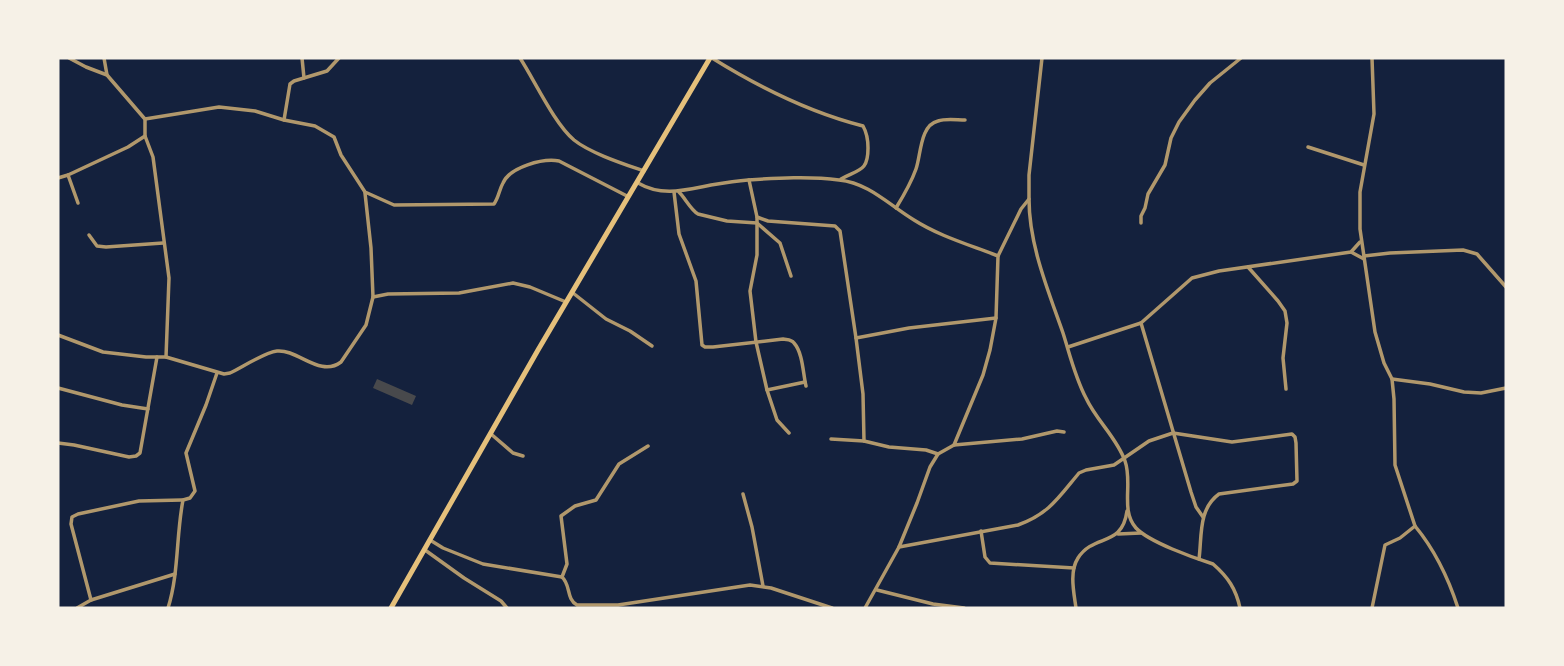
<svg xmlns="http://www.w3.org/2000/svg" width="1564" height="666" font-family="Roboto,sans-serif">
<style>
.building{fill:#48494c}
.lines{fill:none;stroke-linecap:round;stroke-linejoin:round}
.minor{stroke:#b1986c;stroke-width:3.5}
.secondary{stroke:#e5c07b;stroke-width:5}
</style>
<rect width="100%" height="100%" fill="#14213d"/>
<path class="building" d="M377,379L416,396L412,405L373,388Z"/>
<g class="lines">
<g class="minor">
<path d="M69,58L86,67L107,75L144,118"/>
<path d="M104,58L107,75"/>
<path d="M302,58L304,78"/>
<path d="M520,58C535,81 554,123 574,140C590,153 624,164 644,171"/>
<path d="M712,58C757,86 812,113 863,126C867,133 868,140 868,148C868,171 860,169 841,179"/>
<path d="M1372,58L1374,114L1360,192V229L1375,332L1384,363L1392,379L1394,399L1395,465L1415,526L1400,538L1385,545L1372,608"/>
<path d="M145,119L219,107L255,111L284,120L315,126L334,137L341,155L365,192L394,205L494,204C499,197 499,190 503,183C510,167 543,158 559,161L627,196"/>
<path d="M145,119V136L153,157L169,278L166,357"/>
<path d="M284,120L290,84L294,81L327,71L339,58"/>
<path d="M1308,147L1364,165"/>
<path d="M58,178L68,175"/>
<path d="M749,180L757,217L768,221L835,226L840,231L856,338L863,394L864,441L889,447L926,450L938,454"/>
<path d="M638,183C662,197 685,190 711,185C723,183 735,181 748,180C777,178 810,176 839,180C869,183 889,205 914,220C939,236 970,245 998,256L996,318L990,350L983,375L954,445L938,454L930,467L917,503L899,547L865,608"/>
<path d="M674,192L679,234L696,281L702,345L705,347H713L783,339C787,340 791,339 794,343C803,353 803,374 806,386"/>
<path d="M679,192C685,198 691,210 698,214L727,221L757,223L780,243L791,276"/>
<path d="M1029,199C1029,245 1048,290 1063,333C1070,355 1075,377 1086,398C1096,420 1117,438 1125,461C1133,483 1120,510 1136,528C1149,542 1194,558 1213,564C1228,577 1236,589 1240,608"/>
<path d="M78,203L68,175L128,147L145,136"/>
<path d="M896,208C904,195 911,183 916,169C921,155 920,125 938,121C946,118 957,120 965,120"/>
<path d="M757,217V255L750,291L756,342L767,390L777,420L789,433"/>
<path d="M1141,223V216L1145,208L1148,194L1165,165L1171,138L1179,122L1195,100L1210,83L1241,58"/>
<path d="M89,235L97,246L106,247L163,243"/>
<path d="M1351,252L1364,259"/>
<path d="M998,256L1021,209L1029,199V175L1042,58"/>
<path d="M1364,256L1390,253L1463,250L1477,254L1506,287"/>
<path d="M1248,267L1278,301L1285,311L1287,323L1283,358L1286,389"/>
<path d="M573,293L606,319L630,331L652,346"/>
<path d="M373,297L388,294L459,293L513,283L530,287L566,302"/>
<path d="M1141,323L1191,492L1196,507L1203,517"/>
<path d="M58,335L103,352L146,357H166L224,374L230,373C241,368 265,352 277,351C298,349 320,378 341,362L366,325L373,297L371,248L365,193"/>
<path d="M856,338L909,328L996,318"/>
<path d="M1068,347L1141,323L1192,278L1219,271L1351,252L1360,242"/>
<path d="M1392,379L1430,384L1464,392L1481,393L1506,388"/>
<path d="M58,388L122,405L148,409"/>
<path d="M767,390L805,382"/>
<path d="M491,434L513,453L523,456"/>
<path d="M831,439L864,441"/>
<path d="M58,443L74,445L129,457L136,456L140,453L157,357"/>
<path d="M954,445L1022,439L1057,431L1064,432"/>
<path d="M743,494L752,527L763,586"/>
<path d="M1415,526C1434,549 1449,580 1458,608"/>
<path d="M981,531L985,557L990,563L1074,568"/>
<path d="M1118,534L1141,533"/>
<path d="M430,540L443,548L483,564L562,577C571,585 566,599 577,605H618L750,585L771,588L832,608"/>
<path d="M899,547L1018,525C1049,514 1059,497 1079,473L1086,470L1114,465L1149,441L1173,433L1232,442L1292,434L1295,437L1296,443L1297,481L1293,484L1219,494C1198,509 1202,537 1199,559"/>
<path d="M425,550L464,578L501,601L507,608"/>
<path d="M562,577L567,564L561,516L575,506L596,500L619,464L648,446"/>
<path d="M877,590L933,604L964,608"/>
<path d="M91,600L71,524L72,517L78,514L139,501L182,500"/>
<path d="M77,608L91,600L175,574"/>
<path d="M168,608C179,573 176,536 183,500L190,498L195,491L186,453L206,405L217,373"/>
<path d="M1076,608C1074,593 1069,572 1078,558C1094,533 1122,548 1127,511"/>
</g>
<path class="secondary" d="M391,608L538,350L710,58"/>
</g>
<rect width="1564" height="666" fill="none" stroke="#f6f1e7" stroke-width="119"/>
</svg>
